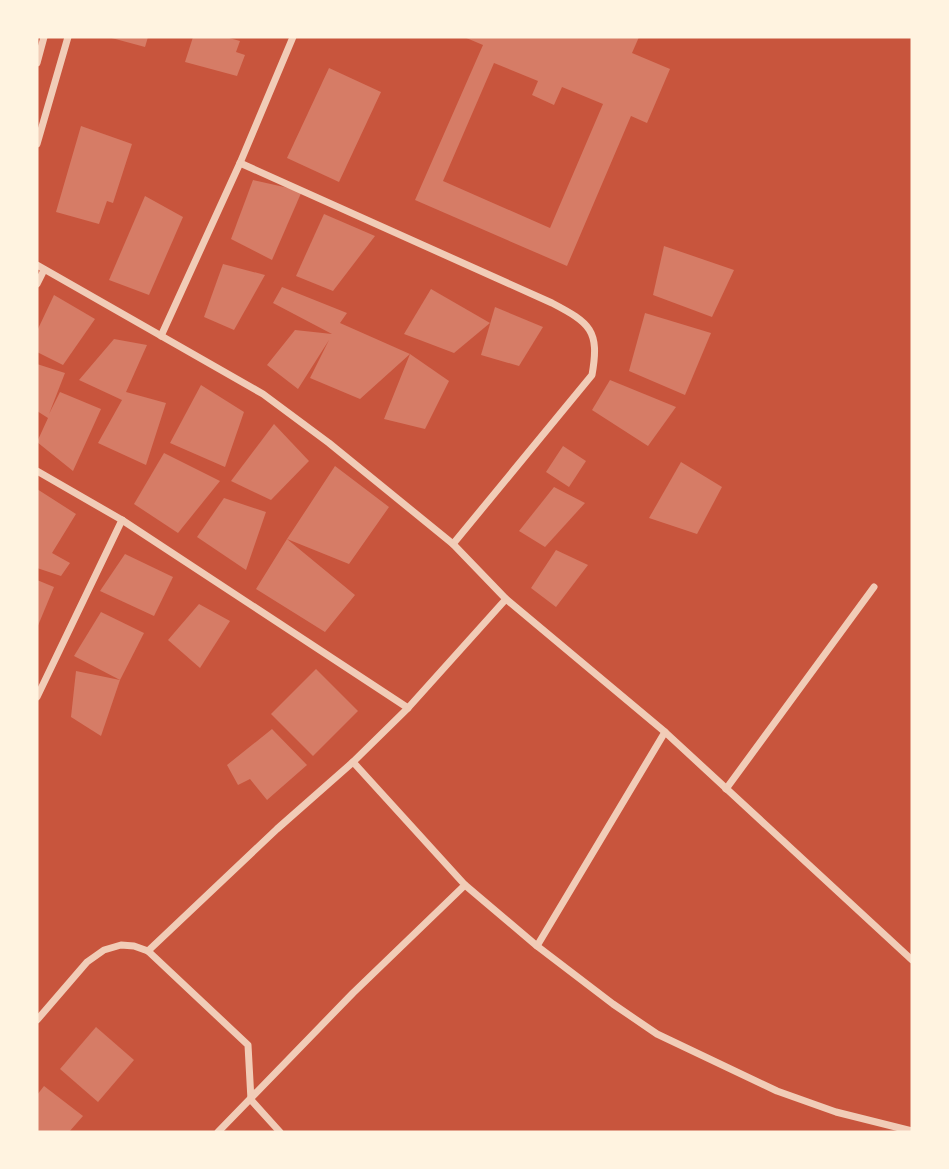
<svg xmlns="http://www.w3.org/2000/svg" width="949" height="1169" font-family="Bitter,serif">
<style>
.building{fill:#d67c66;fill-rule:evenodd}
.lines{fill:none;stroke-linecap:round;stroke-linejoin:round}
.minor{stroke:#f1ccb7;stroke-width:7}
</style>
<rect width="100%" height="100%" fill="#c8553d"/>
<g class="building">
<path d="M108,37H148L145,47Z"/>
<path d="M193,37H226L240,41L236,52L245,55L237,76L185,62Z"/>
<path d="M464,37H639L632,53L670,69L647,123L631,116L567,266L415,200L483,45ZM494,63L538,81L532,95L554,105L562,87L603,104L550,228L443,181Z"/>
<path d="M329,68L381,92L339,182L287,158Z"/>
<path d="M81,126L132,144L113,203L107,201L99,224L56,212Z"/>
<path d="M253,180L302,191L272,260L231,239Z"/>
<path d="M145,196L183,217L149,295L109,280Z"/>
<path d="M324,214L375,236L333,291L296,276Z"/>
<path d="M664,246L734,270L712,317L653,295Z"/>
<path d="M223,264L265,275L234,330L204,317Z"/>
<path d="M282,287L347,313L340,323L410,354L360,399L310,378L329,340L298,389L267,365L295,330L332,334L273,303Z"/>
<path d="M431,289L490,323L454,353L404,334Z"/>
<path d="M54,295L95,319L63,365L37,352V331Z"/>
<path d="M495,307L543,327L519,366L481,355Z"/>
<path d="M645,313L711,333L685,395L629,371Z"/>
<path d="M114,339L147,345L126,392L166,403L146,465L98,443L122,400L79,380Z"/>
<path d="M410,354L449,381L425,429L384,419Z"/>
<path d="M37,364L65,373L49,414L60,392L101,409L73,471L37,442L48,418L37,411Z"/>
<path d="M610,380L676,407L648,446L592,410Z"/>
<path d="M201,385L244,412L225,467L170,443Z"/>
<path d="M274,424L309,461L271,500L231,481Z"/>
<path d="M563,446L586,461L569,487L546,472Z"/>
<path d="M164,453L220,481L178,533L134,504Z"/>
<path d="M681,462L722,487L697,534L649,518Z"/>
<path d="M335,466L389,507L349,564L287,539L355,595L325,632L256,589L287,539Z"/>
<path d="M554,487L585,503L545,547L519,531Z"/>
<path d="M37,489L76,514L52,553L70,563L61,576L37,568Z"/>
<path d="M224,498L266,512L246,570L197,537Z"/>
<path d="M556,550L588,565L556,607L531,588Z"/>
<path d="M125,554L173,577L154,616L100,591Z"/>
<path d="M37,580L54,587L37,628Z"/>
<path d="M199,604L230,621L200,668L168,640Z"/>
<path d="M101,612L144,633L120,680L74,656Z"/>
<path d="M316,669L358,711L313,756L271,714Z"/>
<path d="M76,671L120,680L101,736L71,717Z"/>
<path d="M272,729L307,765L267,800L250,779L238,785L227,765Z"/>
<path d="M96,1027L134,1060L98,1102L60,1069Z"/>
<path d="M44,1086L83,1116L69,1132H37V1095Z"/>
</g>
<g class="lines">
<g class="minor">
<path d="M37,63L44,37"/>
<path d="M37,144L68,37"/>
<path d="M240,163L552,303C590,323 600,330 592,375L453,544"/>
<path d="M37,265L263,394L329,443L453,544L506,599L665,732L912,960"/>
<path d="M37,284L44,270"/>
<path d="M161,336L240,163L293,37"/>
<path d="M37,471L122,520L408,708"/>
<path d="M37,697L122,520"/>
<path d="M726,789L874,587"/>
<path d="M465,885L537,946L613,1004L657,1034L777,1091L836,1112L912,1131"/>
<path d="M537,946L665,732"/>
<path d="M148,951L277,829L353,762L408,708L506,599"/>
<path d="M37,1020L87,962L104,950L121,945L134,946L148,951L248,1045L251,1100L280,1132"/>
<path d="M218,1132L353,993L465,885L353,762"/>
</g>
</g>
<rect width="949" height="1169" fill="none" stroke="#fff3e0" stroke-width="77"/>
</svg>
